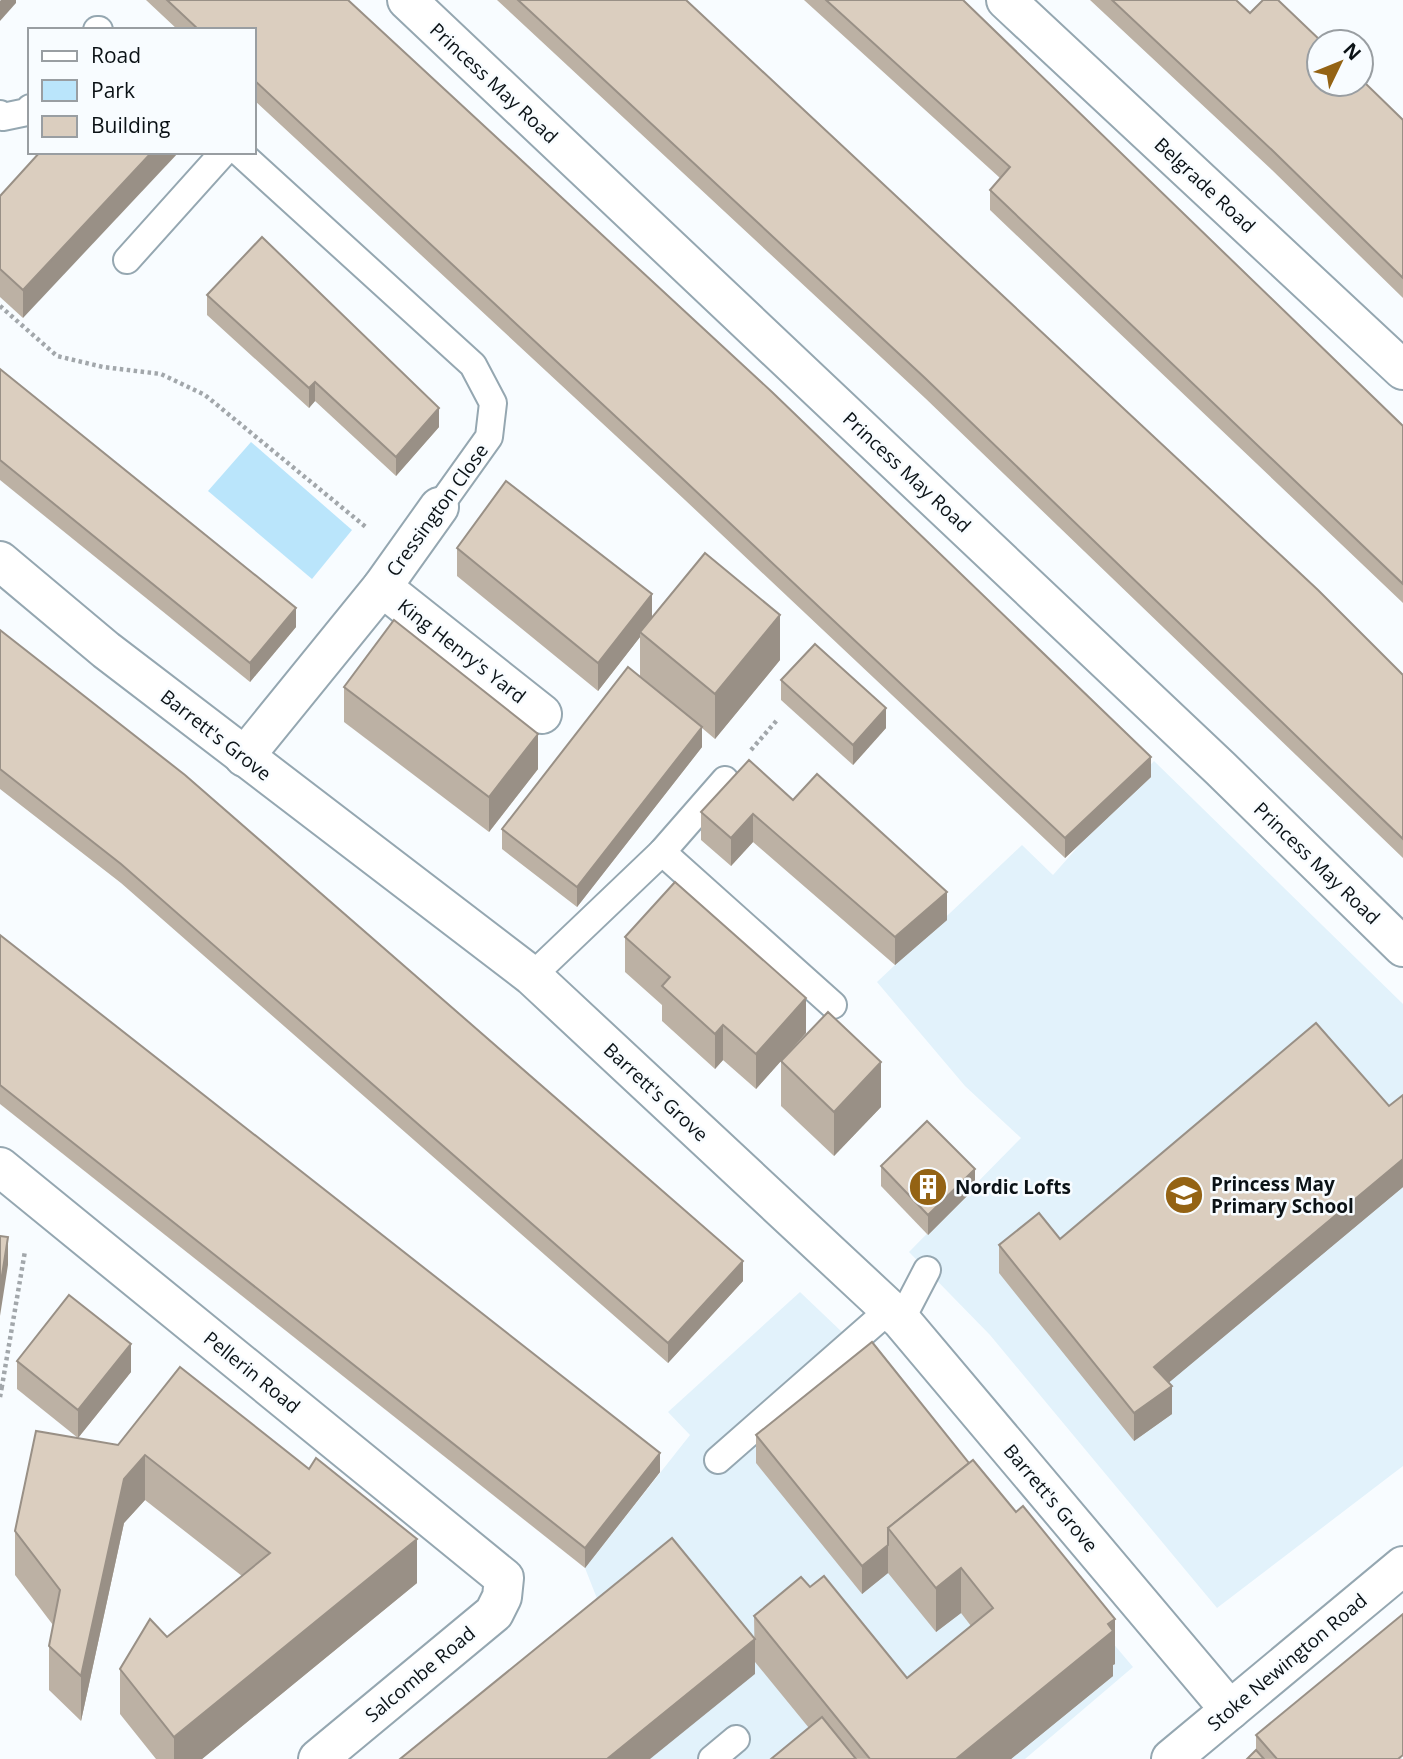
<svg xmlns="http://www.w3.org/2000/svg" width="1403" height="1759" font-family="'Open Sans',sans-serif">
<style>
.built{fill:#e2f2fb}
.green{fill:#bae5fb}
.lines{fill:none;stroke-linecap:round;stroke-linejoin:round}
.lane-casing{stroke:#95a7b1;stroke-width:30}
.street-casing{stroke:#95a7b1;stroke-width:42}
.highway-casing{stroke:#95a7b1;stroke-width:42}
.path{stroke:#a2a7ab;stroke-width:4.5;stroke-dasharray:3.5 3.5;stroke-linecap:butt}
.lane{stroke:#fff;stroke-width:26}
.street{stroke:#fff;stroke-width:38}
.highway{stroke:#fff;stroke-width:38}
.wall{fill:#bcb1a4}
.shaded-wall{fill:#999086}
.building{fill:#dbcebf;stroke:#999086;stroke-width:2}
.labels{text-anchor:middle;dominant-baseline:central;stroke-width:5;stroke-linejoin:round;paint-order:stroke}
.street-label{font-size:19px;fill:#0b1216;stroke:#f8fcff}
.poi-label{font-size:19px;font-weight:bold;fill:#0b1216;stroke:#f8fcff;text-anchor:start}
</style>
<rect width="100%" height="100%" fill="#f8fcff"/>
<g class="built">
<path d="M1154,761L1403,1004V1466L1217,1608L990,1335L909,1252L1021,1138L965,1086L877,982L1022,845L1053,875Z"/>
<path d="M800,1292L886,1374L1133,1667L1025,1759H415L598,1601L585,1568L690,1435L668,1412Z"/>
</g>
<path class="green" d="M251,442L352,530L312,579L208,491Z"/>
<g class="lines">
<g class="lane-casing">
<g id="lane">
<path d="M97,30H99"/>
<path d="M0,114L3,117L27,112L30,108"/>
<path d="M239,152L473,365L493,403L489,437L439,507"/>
<path d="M127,260L224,152"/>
<path d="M662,852L833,1005"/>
<path d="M532,976L662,852L725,780"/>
<path d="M901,1320L927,1270"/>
<path d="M718,1460L889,1310"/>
<path d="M712,1759L736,1739"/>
</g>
</g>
<g class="street-casing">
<g id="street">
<path d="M407,0L1220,768L1403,947"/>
<path d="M1006,0L1403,370"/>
<path d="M0,561L106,650L532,976L901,1320L1230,1710"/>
<path d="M382,587L542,714"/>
<path d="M244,757L382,587L439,507"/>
<path d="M0,1167L504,1578L502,1597L494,1613L318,1759"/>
</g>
</g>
<g class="highway-casing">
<path id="highway" d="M1171,1759L1403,1566"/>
</g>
<g class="path">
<path d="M0,306L57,356L103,367L161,374L205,395L367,528"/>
<path d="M751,750L778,719"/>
<path d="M0,1386H2L25,1251"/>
<path d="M0,1397L2,1386"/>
</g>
<use href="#lane" class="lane"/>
<use href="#street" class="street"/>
<use href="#highway" class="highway"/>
</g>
<g class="wall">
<path d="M146,0H348L1151,777L1065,858L685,500L254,100V30H178Z"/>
<path d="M497,0H686L1403,675V858L925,398Z"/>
<path d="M804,0H963L1403,426V603L990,210V190L1000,178Z"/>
<path d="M1090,0H1236L1250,13L1403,120V298L1272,170Z"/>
<path d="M40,152L23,318L0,297V196Z"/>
<path d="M207,295L439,427L396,476L315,401L309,408L207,315Z"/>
<path d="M0,369L296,627L250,682L0,480Z"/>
<path d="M457,548L652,617L780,660L715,739L702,728V747L577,907L502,849V829L670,701L640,676V637L598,691L457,576Z"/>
<path d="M0,630L743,1281L668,1363L121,883L0,789Z"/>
<path d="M781,680L886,728L853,765L781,700Z"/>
<path d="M344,687L538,769L489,832L344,722Z"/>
<path d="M793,800L947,920L895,965L753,842L731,866L701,840V812Z"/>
<path d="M0,935L660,1472L585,1568L0,1104Z"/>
<path d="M625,937L806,1033L756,1089L723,1060L715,1069L662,1021V1005L625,972Z"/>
<path d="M781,1061L881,1107L834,1156L781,1106Z"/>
<path d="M1389,1106L1403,1187L1168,1383L1172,1414L1134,1441L999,1273V1245L1060,1239Z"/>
<path d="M881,1166L975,1188L928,1235L881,1186Z"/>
<path d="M17,1361L131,1372L78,1438L17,1389Z"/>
<path d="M180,1367L417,1583L202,1759H156L120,1714V1669L167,1637L242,1576L145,1500L124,1523L81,1721L49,1690V1646L53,1625L15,1575V1531L118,1445Z"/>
<path d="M756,1435L1115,1664L1113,1665V1676L1011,1759H771L809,1728L755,1662V1674L754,1616L810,1587L907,1678L971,1626L961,1613L936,1632L888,1573L862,1594L756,1463Z"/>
<path d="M1256,1735L1403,1759H1247L1256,1750Z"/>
</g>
<g class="shaded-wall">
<path d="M1,0H16V3L0,21V1Z"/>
<path d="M152,152H179L23,318V290Z"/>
<path d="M315,382V401L309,408V388Z"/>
<path d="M439,408V427L396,476V457Z"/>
<path d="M652,594V622L640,632V637L598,691V663Z"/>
<path d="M296,608V627L250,682V663Z"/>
<path d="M780,615V660L715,739V694Z"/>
<path d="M886,708V728L853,765V745Z"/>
<path d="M702,727V747L577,907V887Z"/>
<path d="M538,734V769L489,832V797Z"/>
<path d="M1151,757V777L1065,858V838Z"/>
<path d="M753,814V842L731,866V838Z"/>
<path d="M947,892V920L895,965V937Z"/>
<path d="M806,998V1033L756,1089V1054Z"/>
<path d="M723,1025V1060L715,1069V1034Z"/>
<path d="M881,1062V1107L834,1156V1112Z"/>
<path d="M1403,1159V1187L1154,1395V1367Z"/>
<path d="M975,1169V1188L928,1235V1215Z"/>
<path d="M8,1237V1265L0,1316V1288Z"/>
<path d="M743,1261V1281L668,1363V1343Z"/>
<path d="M131,1344V1372L78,1438V1410Z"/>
<path d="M1172,1386V1414L1134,1441V1413Z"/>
<path d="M660,1453V1472L585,1568V1548Z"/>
<path d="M145,1455V1500L124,1523L81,1721V1676L124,1479Z"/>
<path d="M417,1539V1583L202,1759H174V1737Z"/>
<path d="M888,1545V1573L862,1594V1566Z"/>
<path d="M961,1568V1613L936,1632V1588Z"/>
<path d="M1115,1619V1664L1113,1665V1676L1011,1759H956Z"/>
<path d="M755,1639V1674L650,1759H607Z"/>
</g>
<g class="building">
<path d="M167,0H348L772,392L1151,757L1065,838L685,481L254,80V30H199Z"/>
<path d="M518,0H686L1318,590L1403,675V839L925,378Z"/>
<path d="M826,0H963L1403,426V584L990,190L1010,167Z"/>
<path d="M1112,0H1236L1250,13L1263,0H1278L1322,42H1319V84H1361V79L1403,120V278L1272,150Z"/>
<path d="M40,152H152L23,290L0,269V196Z"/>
<path d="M262,237L439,408L396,457L315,382L309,388L207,295Z"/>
<path d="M0,369L296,608L250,663L0,460Z"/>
<path d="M506,481L652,594L598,663L457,548Z"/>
<path d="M705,553L780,615L715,694L640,632Z"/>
<path d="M394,620L538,734L489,797L344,687Z"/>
<path d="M0,630L185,775L743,1261L668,1343L121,864L0,769Z"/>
<path d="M815,644L886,708L853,745L781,680Z"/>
<path d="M628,667L702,727L577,887L502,829Z"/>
<path d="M749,760L793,800L817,774L947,892L895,937L753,814L731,838L701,812Z"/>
<path d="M675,882L806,998L756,1054L723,1025L715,1034L662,986L670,977L625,937Z"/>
<path d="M0,935L660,1453L585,1548L0,1085Z"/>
<path d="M828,1012L881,1062L834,1112L781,1061Z"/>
<path d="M1316,1023L1389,1106L1403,1095V1159L1154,1367L1172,1386L1134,1413L999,1245L1039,1213L1060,1239Z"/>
<path d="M927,1121L975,1169L928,1215L881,1166Z"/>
<path d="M0,1236L8,1237L0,1288Z"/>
<path d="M69,1295L131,1344L78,1410L17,1361Z"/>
<path d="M872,1342L969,1463L888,1528V1545L862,1566L756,1435Z"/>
<path d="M180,1367L309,1469L316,1458L417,1539L174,1737L120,1669L150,1619L167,1637L270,1553L145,1455L124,1479L81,1676L49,1646L60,1590L15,1531L36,1431L118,1445Z"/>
<path d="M973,1460L1016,1512L1023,1506L1115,1619L1108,1624L1113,1631L956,1759H870L754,1616L801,1577L810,1587L824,1576L907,1678L993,1608L961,1568L936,1588L888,1528Z"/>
<path d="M672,1538L755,1639L607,1759H400Z"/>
<path d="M1403,1614V1755L1398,1759H1277L1256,1735Z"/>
<path d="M822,1717L856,1759H771Z"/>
<path d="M1256,1750L1264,1759H1247Z"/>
</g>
<defs>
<g id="building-disc" transform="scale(2.0125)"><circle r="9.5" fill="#946314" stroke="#f8fcff"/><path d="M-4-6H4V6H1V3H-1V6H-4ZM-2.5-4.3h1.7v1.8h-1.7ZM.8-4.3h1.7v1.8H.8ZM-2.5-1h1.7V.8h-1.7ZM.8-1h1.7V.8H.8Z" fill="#fff"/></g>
<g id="school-disc" transform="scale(2.0125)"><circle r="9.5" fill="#946314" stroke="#f8fcff"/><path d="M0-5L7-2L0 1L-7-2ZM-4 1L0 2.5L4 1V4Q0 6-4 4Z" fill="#fff"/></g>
</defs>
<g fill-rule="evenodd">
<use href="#building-disc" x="928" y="1187"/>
<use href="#school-disc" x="1184" y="1195"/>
</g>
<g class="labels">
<g class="street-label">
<text transform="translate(494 83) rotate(43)">Princess May Road</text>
<text transform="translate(1205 185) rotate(43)">Belgrade Road</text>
<text transform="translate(907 472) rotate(43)">Princess May Road</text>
<text transform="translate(437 510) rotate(-54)">Cressington Close</text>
<text transform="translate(462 651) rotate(38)">King Henry's Yard</text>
<text transform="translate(216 735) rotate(38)">Barrett's Grove</text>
<text transform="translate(1317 863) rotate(44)">Princess May Road</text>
<text transform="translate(656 1092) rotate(43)">Barrett's Grove</text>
<text transform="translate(252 1372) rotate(39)">Pellerin Road</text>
<text transform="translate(1051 1498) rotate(50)">Barrett's Grove</text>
<text transform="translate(1287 1662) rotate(-40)">Stoke Newington Road</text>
<text transform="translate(420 1674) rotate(-40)">Salcombe Road</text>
</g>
<g class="poi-label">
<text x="1211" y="1184">Princess May<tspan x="1211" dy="22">Primary School</tspan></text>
<text x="955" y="1187">Nordic Lofts</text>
</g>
</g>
<rect x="28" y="28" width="228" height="126" fill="#f8fcff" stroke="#999ea2" stroke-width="2"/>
<rect x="42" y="51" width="35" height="10" fill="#ffffff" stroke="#999ea2" stroke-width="2"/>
<text x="91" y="63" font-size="21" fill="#0b1216">Road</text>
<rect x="42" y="80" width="35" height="21" fill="#bae5fb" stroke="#999ea2" stroke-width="2"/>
<text x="91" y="98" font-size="21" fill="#0b1216">Park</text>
<rect x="42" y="116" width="35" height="21" fill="#dbcebf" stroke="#999ea2" stroke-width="2"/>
<text x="91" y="133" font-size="21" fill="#0b1216">Building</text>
<g transform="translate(1340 63) rotate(47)"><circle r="33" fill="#f8fcff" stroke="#999ea2" stroke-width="2"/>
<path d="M0-5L12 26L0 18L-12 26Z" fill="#946314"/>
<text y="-10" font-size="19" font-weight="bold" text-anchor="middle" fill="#0b1216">N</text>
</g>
</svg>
